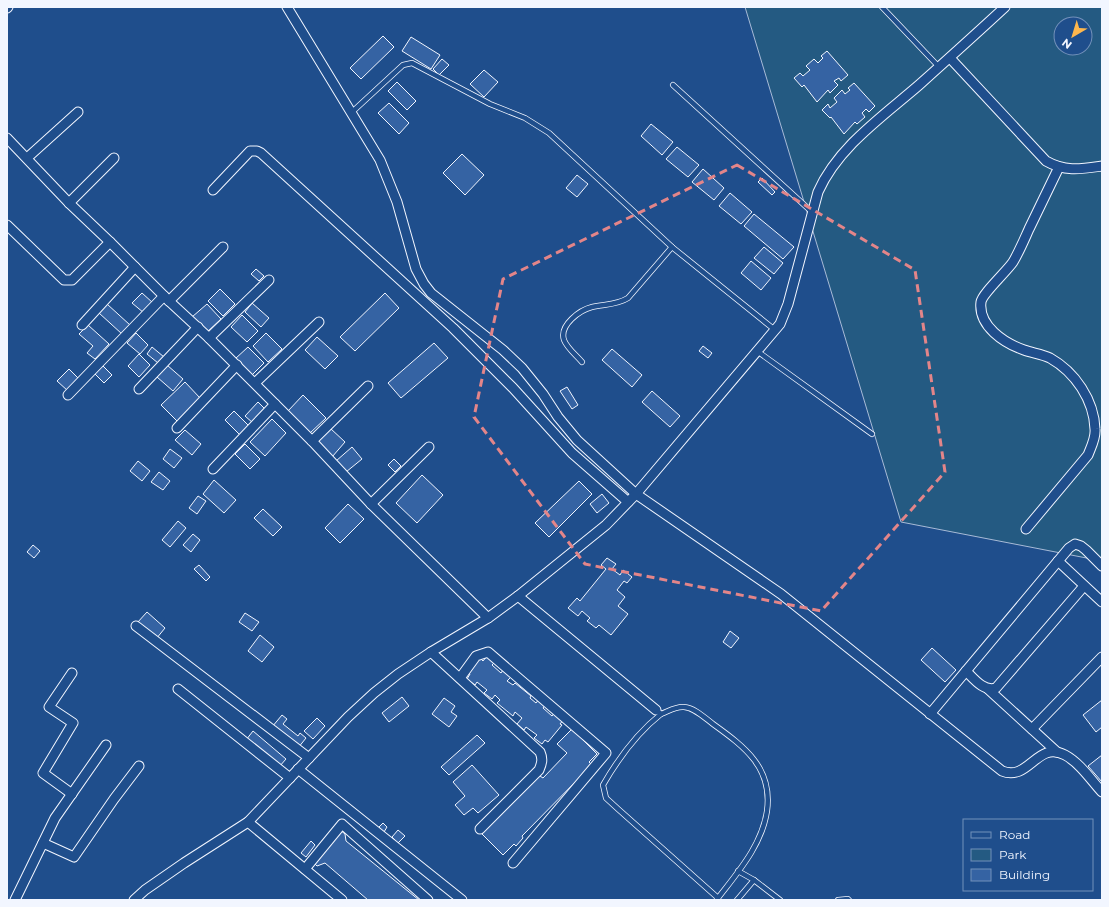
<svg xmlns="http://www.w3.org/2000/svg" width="1109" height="907" font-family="Montserrat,sans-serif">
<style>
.green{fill:#245a82;stroke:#a8bbd7;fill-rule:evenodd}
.building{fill:#3563a3;stroke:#f2f6ff}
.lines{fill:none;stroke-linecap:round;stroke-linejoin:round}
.lane-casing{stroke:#f2f6ff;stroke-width:6}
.street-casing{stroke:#f2f6ff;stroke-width:11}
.lane{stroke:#1f4e8c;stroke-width:4.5}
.street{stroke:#1f4e8c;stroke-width:9}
.marked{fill:none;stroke:#e38589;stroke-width:3;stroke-dasharray:8 5;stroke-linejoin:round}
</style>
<rect width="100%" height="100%" fill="#1f4e8c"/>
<path class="green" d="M745,7H1102V561L901,522ZM1061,24H1085V48H1061Z"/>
<g class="building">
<path d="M383,36L394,47L361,79L350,68Z"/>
<path d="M411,37L440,55L431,69L402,51Z"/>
<path d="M827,51L848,75L841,81L839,78L834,81L838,85L830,93L828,90L817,102L804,85L802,87L794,78L800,73L803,76L810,70L806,66L814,59L818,63L823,58L821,56Z"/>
<path d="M442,59L449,65L439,75L433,69Z"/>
<path d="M484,70L498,82L484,97L470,84Z"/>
<path d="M397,82L416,101L407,110L388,91Z"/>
<path d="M854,83L875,106L869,112L866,109L862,113L865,117L857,124L855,122L844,134L831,117L830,118L822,110L828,104L830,108L837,102L834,98L842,90L845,94L850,90L848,88Z"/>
<path d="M389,103L409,123L399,134L378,113Z"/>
<path d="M651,124L673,142L662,155L641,136Z"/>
<path d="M677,147L699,165L688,177L666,159Z"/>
<path d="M462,154L484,175L465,195L443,173Z"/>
<path d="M703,169L724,188L714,200L692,182Z"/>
<path d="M577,175L588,184L577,197L566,188Z"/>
<path d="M762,178L775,192L772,195L758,182Z"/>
<path d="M730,193L752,212L741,224L719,206Z"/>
<path d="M754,214L794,247L783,259L744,226Z"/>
<path d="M764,247L783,263L774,274L754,258Z"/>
<path d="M751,261L771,278L761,290L741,273Z"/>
<path d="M256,269L264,276L259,281L251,274Z"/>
<path d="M220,289L235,304L223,316L208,301Z"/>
<path d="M142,293L153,303L144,313L132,303Z"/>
<path d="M385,293L399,308L355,351L340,337Z"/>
<path d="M252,303L269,318L261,327L245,312Z"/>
<path d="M107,304L130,325L122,334L99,313Z"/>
<path d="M207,304L221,319L206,333L192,317Z"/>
<path d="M242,315L258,331L247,342L231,327Z"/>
<path d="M88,325L109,344L95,359L87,353L93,346L79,334Z"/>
<path d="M136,333L148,345L140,354L127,343Z"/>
<path d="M266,333L282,349L268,362L253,346Z"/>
<path d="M317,337L338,356L325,369L305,350Z"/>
<path d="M434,343L448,358L401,398L388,383Z"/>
<path d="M703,346L712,353L708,358L699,351Z"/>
<path d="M152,347L164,357L158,363L147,354Z"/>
<path d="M248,347L264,363L252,375L235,359Z"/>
<path d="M612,349L642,375L632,387L602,360Z"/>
<path d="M139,354L150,365L139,377L128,366Z"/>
<path d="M167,365L183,379L173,391L157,377Z"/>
<path d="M103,366L112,375L104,383L95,374Z"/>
<path d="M69,369L79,379L68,391L57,381Z"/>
<path d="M185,382L200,398L177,421L161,405Z"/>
<path d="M567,387L578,405L572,409L560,391Z"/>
<path d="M652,391L680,416L670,427L642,402Z"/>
<path d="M303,395L326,418L310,433L288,411Z"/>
<path d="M258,402L266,410L253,423L245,416Z"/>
<path d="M234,411L250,427L241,436L225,420Z"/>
<path d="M272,419L286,433L265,456L250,442Z"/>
<path d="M330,428L345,442L332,457L316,443Z"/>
<path d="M185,430L201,444L192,455L175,440Z"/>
<path d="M245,444L260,459L250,469L235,454Z"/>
<path d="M352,447L362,459L346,472L336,461Z"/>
<path d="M170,449L182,458L174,468L163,459Z"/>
<path d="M394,459L401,466L395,472L388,465Z"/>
<path d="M138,461L150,471L142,481L130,471Z"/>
<path d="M159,472L170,481L163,490L151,482Z"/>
<path d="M422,475L443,495L417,523L396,503Z"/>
<path d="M214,480L236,500L224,513L203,494Z"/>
<path d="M579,481L592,494L549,537L535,523Z"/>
<path d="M602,494L609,503L597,513L590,504Z"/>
<path d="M198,496L206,501L197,514L189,508Z"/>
<path d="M348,504L364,519L340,543L325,528Z"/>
<path d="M263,509L282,527L273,536L254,518Z"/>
<path d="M178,521L186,528L170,547L162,540Z"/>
<path d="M193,534L200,540L191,552L183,545Z"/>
<path d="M33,545L40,551L34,558L27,552Z"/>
<path d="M607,558L616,564L612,569L620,575L623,570L632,577L627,583L624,581L617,590L625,597L618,606L628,614L611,635L599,625L596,628L587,621L590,618L582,611L578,616L568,608L577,598L580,601L606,569L601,565Z"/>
<path d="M199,565L210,577L206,581L194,569Z"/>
<path d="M147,612L165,628L156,639L137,623Z"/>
<path d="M245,613L259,622L252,631L239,622Z"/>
<path d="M730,631L739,638L731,648L723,642Z"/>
<path d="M260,635L274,647L262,662L248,651Z"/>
<path d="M932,648L956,670L945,682L921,660Z"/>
<path d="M487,656L495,662L492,665L501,673L503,670L511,677L507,681L513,685L515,683L531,696L530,698L536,703L539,699L546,704L543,708L552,716L555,712L564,719L560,724L562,725L548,742L545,740L542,744L534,738L537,735L526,727L524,730L517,724L522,718L515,712L513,716L497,703L500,700L495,695L492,699L484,693L487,690L477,682L475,685L467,679L470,674L468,672L480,658L483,661Z"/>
<path d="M402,697L409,706L389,722L382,713Z"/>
<path d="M444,698L455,706L451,712L457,716L449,727L432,714Z"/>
<path d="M1102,700V727L1096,732L1083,715Z"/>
<path d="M282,715L287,719L283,724L298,736L300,733L306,738L298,748L272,727Z"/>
<path d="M317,718L325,726L313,739L304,731Z"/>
<path d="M572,729L597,754L589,762L592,765L522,836L523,838L516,846L514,844L503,855L482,834L540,776L543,778L567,753L557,744Z"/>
<path d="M253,731L286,759L279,767L246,740Z"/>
<path d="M477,735L485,743L449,775L441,767Z"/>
<path d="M1102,755V782L1088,766Z"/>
<path d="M472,765L499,795L478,813L473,808L464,815L455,805L465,796L453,782Z"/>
<path d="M383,823L387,827L384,832L379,827Z"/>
<path d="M339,829L345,834L346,841L419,900H368L325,863L317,866L312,861Z"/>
<path d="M398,830L405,836L398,843L392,837Z"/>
<path d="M311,841L315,845L306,857L301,853Z"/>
</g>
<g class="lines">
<g class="lane-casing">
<g id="lane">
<path d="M882,7L939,67"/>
<path d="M673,85L812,212"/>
<path d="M351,113L403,65L412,63L490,104L525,118L549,133L672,247L775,330"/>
<path d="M757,351L872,434"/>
<path d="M582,362C576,355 567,348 564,340C559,325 580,310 592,307C605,304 617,305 628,298L672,247"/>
<path d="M660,713L661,714C637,733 618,759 603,785L606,798L618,809L718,898L717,899"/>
<path d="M661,714C669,711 676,706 684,707C695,708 705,718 713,724C745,747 773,768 767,811C762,845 738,872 718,898"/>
<path d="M738,871L754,880"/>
<path d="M737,900L754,880L780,900"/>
<path d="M838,900L848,899L849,900"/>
</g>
</g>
<g class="street-casing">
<g id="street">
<path d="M287,7L380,160L397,202L416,269L424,284L431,293L503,350L522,368L543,394L558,417L577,440L636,494L781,594L1002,771C1029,782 1037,740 1065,755C1080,763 1091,780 1102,792"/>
<path d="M7,8L8,7"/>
<path d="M950,58L1046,161C1065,172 1081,169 1102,166"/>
<path d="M7,138L69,203L110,242"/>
<path d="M27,158L78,112"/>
<path d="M213,190L250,151H257L261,153L453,328L513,388L572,453L628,502"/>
<path d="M69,203L114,158"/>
<path d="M7,225L64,280H72L110,242L169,301L209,338L312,441L371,504L488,618"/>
<path d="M169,301L223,247"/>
<path d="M82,325L135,267"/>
<path d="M209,338L269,280"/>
<path d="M255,383L319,322"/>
<path d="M139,389L198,327"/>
<path d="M68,395L164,296"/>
<path d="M177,428L237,365"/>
<path d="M312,441L368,386"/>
<path d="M213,469L275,404"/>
<path d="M371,504L429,447"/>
<path d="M1026,529L1088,455C1091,447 1096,438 1095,429C1094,400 1075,372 1050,358C1042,354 1032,353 1024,350C1004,343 978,326 981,302C982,294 1007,271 1013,262C1019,252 1024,240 1029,229C1039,208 1049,188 1059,167"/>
<path d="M1058,561L1102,602"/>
<path d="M518,596L656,710"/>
<path d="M136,626L309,758"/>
<path d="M431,652L540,752C543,759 542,763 539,770L480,829"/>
<path d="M966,671C974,679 984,692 996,688L1084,586"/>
<path d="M72,673L49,707L73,723L43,773L72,794"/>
<path d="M460,678L476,656L488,652L606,753L513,863"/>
<path d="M178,689L290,778"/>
<path d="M988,689L1057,752"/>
<path d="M930,714L1069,548L1075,544L1081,546L1086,550L1102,566"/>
<path d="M1032,729L1102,657"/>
<path d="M298,769L462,900"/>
<path d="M248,822L342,900"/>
<path d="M43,843L74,857L114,799L139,766"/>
<path d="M305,869L342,824L428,900"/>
<path d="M15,900L55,818L106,745"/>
<path d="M134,900L145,890L184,863L248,822L348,717L374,693L398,674L431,652L488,618L518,596L606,525L636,494L780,324L788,304L818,192C838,147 882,117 919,85C948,59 977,33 1005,7"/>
</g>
</g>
<use href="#lane" class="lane"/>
<use href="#street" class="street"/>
</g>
<path class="marked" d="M737,165L915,270L945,472L821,611L585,564L474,417L503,279Z"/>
<rect width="1109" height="907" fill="none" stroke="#f2f6ff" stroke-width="16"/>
<rect x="963" y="819" width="130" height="72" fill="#1f4e8c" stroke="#7391ba"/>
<rect x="971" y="832" width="20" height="6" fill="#1f4e8c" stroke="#7391ba"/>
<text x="999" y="839" font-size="12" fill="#f2f6ff">Road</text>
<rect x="971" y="849" width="20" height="12" fill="#245a82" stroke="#7391ba"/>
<text x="999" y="859" font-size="12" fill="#f2f6ff">Park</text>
<rect x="971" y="869" width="20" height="12" fill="#3563a3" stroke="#7391ba"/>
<text x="999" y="879" font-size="12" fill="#f2f6ff">Building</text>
<g transform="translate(1073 36) rotate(218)"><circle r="19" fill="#1f4e8c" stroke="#7391ba"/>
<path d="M0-3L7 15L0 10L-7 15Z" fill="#ffb74d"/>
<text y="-6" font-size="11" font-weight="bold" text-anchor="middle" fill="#f2f6ff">N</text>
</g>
</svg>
